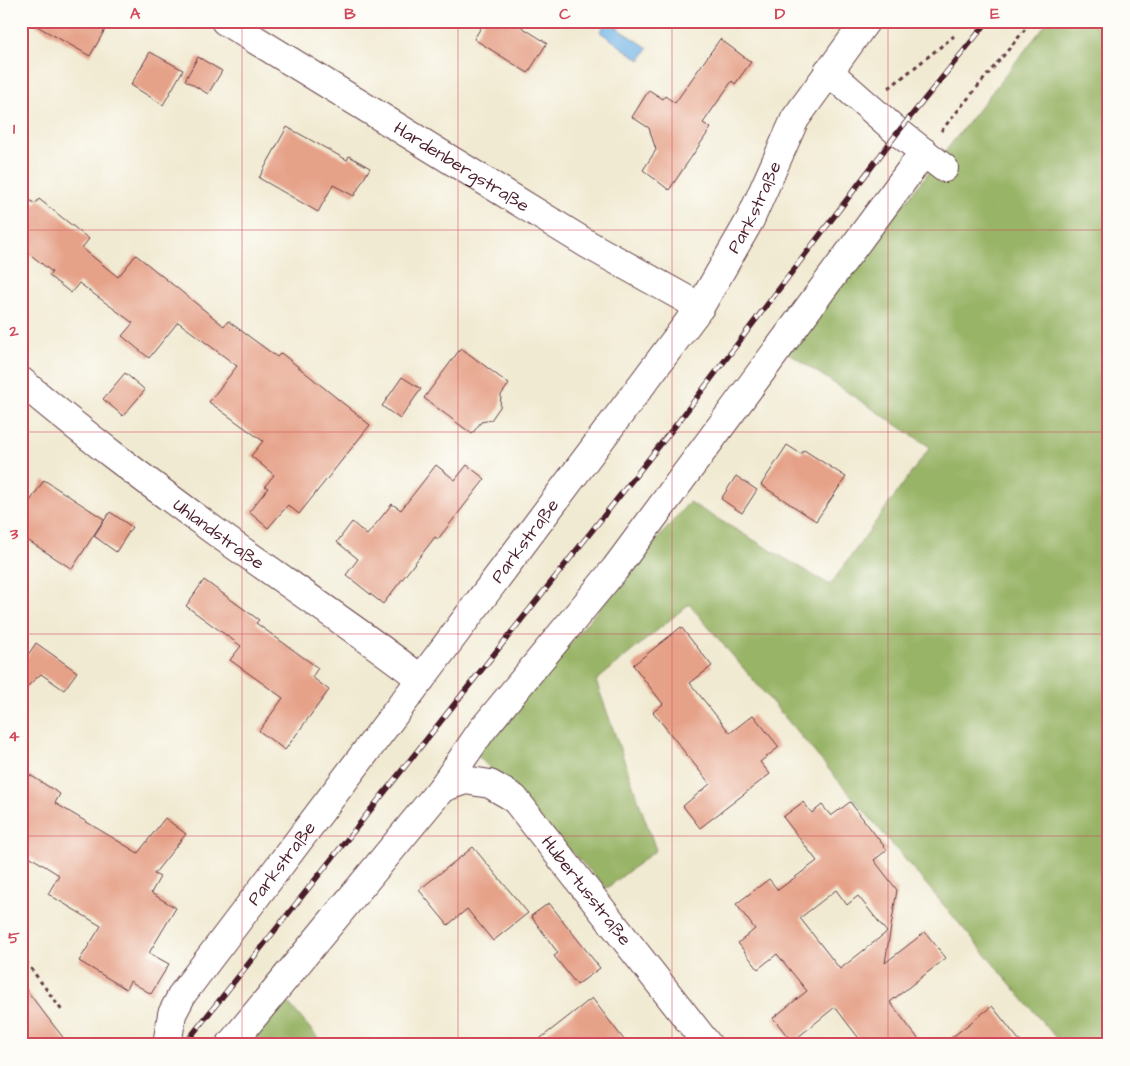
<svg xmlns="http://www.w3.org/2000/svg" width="1130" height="1066" font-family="'Architects Daughter',sans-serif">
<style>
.forest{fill:#98b466;stroke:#716a48}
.water{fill:#70b4e6;stroke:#5d6a88}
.building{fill:#e6a289;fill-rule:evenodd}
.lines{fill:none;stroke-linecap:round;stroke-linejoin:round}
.minor-casing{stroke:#633d44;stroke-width:30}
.path{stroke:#633d44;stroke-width:3;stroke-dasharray:4 4;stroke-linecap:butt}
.minor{stroke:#fff;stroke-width:28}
.rail-casing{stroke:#4a1f2b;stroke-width:5.5}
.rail{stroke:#fdfcf7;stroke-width:4;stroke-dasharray:11;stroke-linecap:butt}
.grid{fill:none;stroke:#d1495b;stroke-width:1;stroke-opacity:0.55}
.labels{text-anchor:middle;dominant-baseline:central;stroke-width:4;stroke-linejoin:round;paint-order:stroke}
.street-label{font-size:18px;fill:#4a1f2b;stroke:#fdfcf7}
.neatline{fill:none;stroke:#d1495b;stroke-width:2}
.grid-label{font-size:16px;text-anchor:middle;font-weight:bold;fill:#d1495b}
</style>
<rect width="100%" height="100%" fill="#fdfcf7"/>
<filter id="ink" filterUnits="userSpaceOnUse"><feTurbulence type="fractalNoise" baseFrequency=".02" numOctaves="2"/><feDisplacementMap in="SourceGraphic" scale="10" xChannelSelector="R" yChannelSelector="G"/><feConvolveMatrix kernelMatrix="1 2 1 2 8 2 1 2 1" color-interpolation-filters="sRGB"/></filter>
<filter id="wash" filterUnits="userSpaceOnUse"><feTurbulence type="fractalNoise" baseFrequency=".0096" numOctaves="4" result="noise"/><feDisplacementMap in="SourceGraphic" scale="20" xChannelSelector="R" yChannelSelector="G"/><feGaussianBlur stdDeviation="1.12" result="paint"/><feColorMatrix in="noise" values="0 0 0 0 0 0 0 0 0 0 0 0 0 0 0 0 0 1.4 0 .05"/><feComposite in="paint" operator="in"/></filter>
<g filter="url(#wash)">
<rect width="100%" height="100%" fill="#f1ead2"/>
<g class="forest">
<path d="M1048,21H1109V1045H1062L689,604L596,681L656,850L607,888L476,754L689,502L830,585L930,447L787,352Z"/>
<path d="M286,1000L324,1045H245Z"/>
</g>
<path class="water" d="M607,21L648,48L640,60L600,32Z"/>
<g id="blocks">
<g class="building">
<path d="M28,21H110L90,56Z"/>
<path d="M485,21H512L547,43L528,73L474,39Z"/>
<path d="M720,39L751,62L735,84L732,81L703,123L711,128L669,190L643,170L656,150L649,128L632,117L649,90L663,99L665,96L675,103Z"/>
<path d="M150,52L183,70L163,105L131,85Z"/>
<path d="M198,57L222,71L208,94L185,80Z"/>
<path d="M287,127L347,160L349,156L370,168L354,196L333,185L318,212L259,178Z"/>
<path d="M21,193L35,204L39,199L89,239L82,248L118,277L136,255L224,326L228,321L277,357L281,353L370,425L299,514L288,505L268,528L249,512L268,488L265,486L274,475L251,456L263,441L209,402L237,366L178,322L149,358L122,336L133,323L79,283L71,293L49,276L52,272L21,247Z"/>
<path d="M461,348L509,384L501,395L500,407L491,420L481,422L472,434L424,398Z"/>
<path d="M125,373L145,390L123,416L103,399Z"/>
<path d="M402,377L421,389L400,419L382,406Z"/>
<path d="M787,445L801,454L804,450L846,477L816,521L761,485Z"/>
<path d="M436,465L455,480L467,465L485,479L438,539L435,537L383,604L346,575L358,559L337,542L352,522L367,535L392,504L401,510Z"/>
<path d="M736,476L757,490L742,513L721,499Z"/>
<path d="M44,480L104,519L72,569L21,536V515Z"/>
<path d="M110,512L132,527L116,552L94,536Z"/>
<path d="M204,580L259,620L256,623L318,668L312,677L329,690L285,750L259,731L283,698L230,660L241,646L186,606Z"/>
<path d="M681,627L712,666L690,683L730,733L753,715L779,747L760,762L770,774L700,828L683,806L710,784L653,712L663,704L633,665Z"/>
<path d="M36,643L77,672L64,690L41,674L21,692V665Z"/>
<path d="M30,775L60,794L55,803L138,853L165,818L186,834L154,874L160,877L151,893L176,908L149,953L169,964L151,994L130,981L126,989L79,961L101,926L48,894L59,875L21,851V789Z"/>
<path d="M803,802L812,813L822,805L831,816L850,802L887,850L874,860L897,890L885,963L925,932L946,958L890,1002L923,1045H864L835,1007L792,1042L773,1018L807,991L777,954L758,969L738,943L755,929L736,904L769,879L778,890L817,861L783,817ZM836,890L847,905L858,896L887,932L840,969L800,918Z"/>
<path d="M473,847L528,913L493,941L467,909L448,925L419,890Z"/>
<path d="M549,903L600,968L577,985L554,956L558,953L531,916Z"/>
<path d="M21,983L51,1022L69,1045H21Z"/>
<path d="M592,998L628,1045H532Z"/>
<path d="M992,1006L1023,1045H942Z"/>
</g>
</g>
</g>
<g filter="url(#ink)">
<use href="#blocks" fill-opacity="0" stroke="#633d44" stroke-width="1"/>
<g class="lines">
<g class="minor-casing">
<g id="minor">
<path id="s1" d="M225,21L589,245L700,307"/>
<path d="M828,71L893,128L944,168"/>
<path id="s2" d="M21,381C82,433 148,482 213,530C282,580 354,627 421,679"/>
<path id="s3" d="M442,788L465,780L490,784L514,798L708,1045"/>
<path id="s4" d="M167,1045L172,1014L183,993L421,679L700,307L750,220L795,119L866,21"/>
<path d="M230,1045L442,788L482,730L615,569L924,152"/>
</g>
</g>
<g class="path">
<path d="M889,88L954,36"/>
<path d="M941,131L1032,21"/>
<path d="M21,955L63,1012"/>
</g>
<use href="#minor" class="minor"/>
<g class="rail-casing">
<path id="rail" d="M184,1045L679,421L898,132L988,21"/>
</g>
<use href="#rail" class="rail"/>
</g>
</g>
<path class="grid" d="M242,21V1045M458,21V1045M672,21V1045M888,21V1045M21,230H1109M21,432H1109M21,634H1109M21,836H1109"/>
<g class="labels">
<g class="street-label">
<text stroke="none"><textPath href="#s1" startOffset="278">Hardenbergstraße</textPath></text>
<text stroke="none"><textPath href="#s4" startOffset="1028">Parkstraße</textPath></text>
<text stroke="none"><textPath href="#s2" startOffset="250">Uhlandstraße</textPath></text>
<text stroke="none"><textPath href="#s4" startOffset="622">Parkstraße</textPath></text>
<text stroke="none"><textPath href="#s4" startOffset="218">Parkstraße</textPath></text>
<text stroke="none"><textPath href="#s3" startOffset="195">Hubertusstraße</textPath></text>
</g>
</g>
<rect width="1130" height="1066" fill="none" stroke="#fdfcf7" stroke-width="55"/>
<rect x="28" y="28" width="1074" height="1010" class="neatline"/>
<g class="grid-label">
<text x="135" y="19">A</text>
<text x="350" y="19">B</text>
<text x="565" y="19">C</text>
<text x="780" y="19">D</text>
<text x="995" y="19">E</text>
<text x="14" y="134">1</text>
<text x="14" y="336">2</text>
<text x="14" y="539">3</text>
<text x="14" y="741">4</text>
<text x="14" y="943">5</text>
</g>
</svg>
